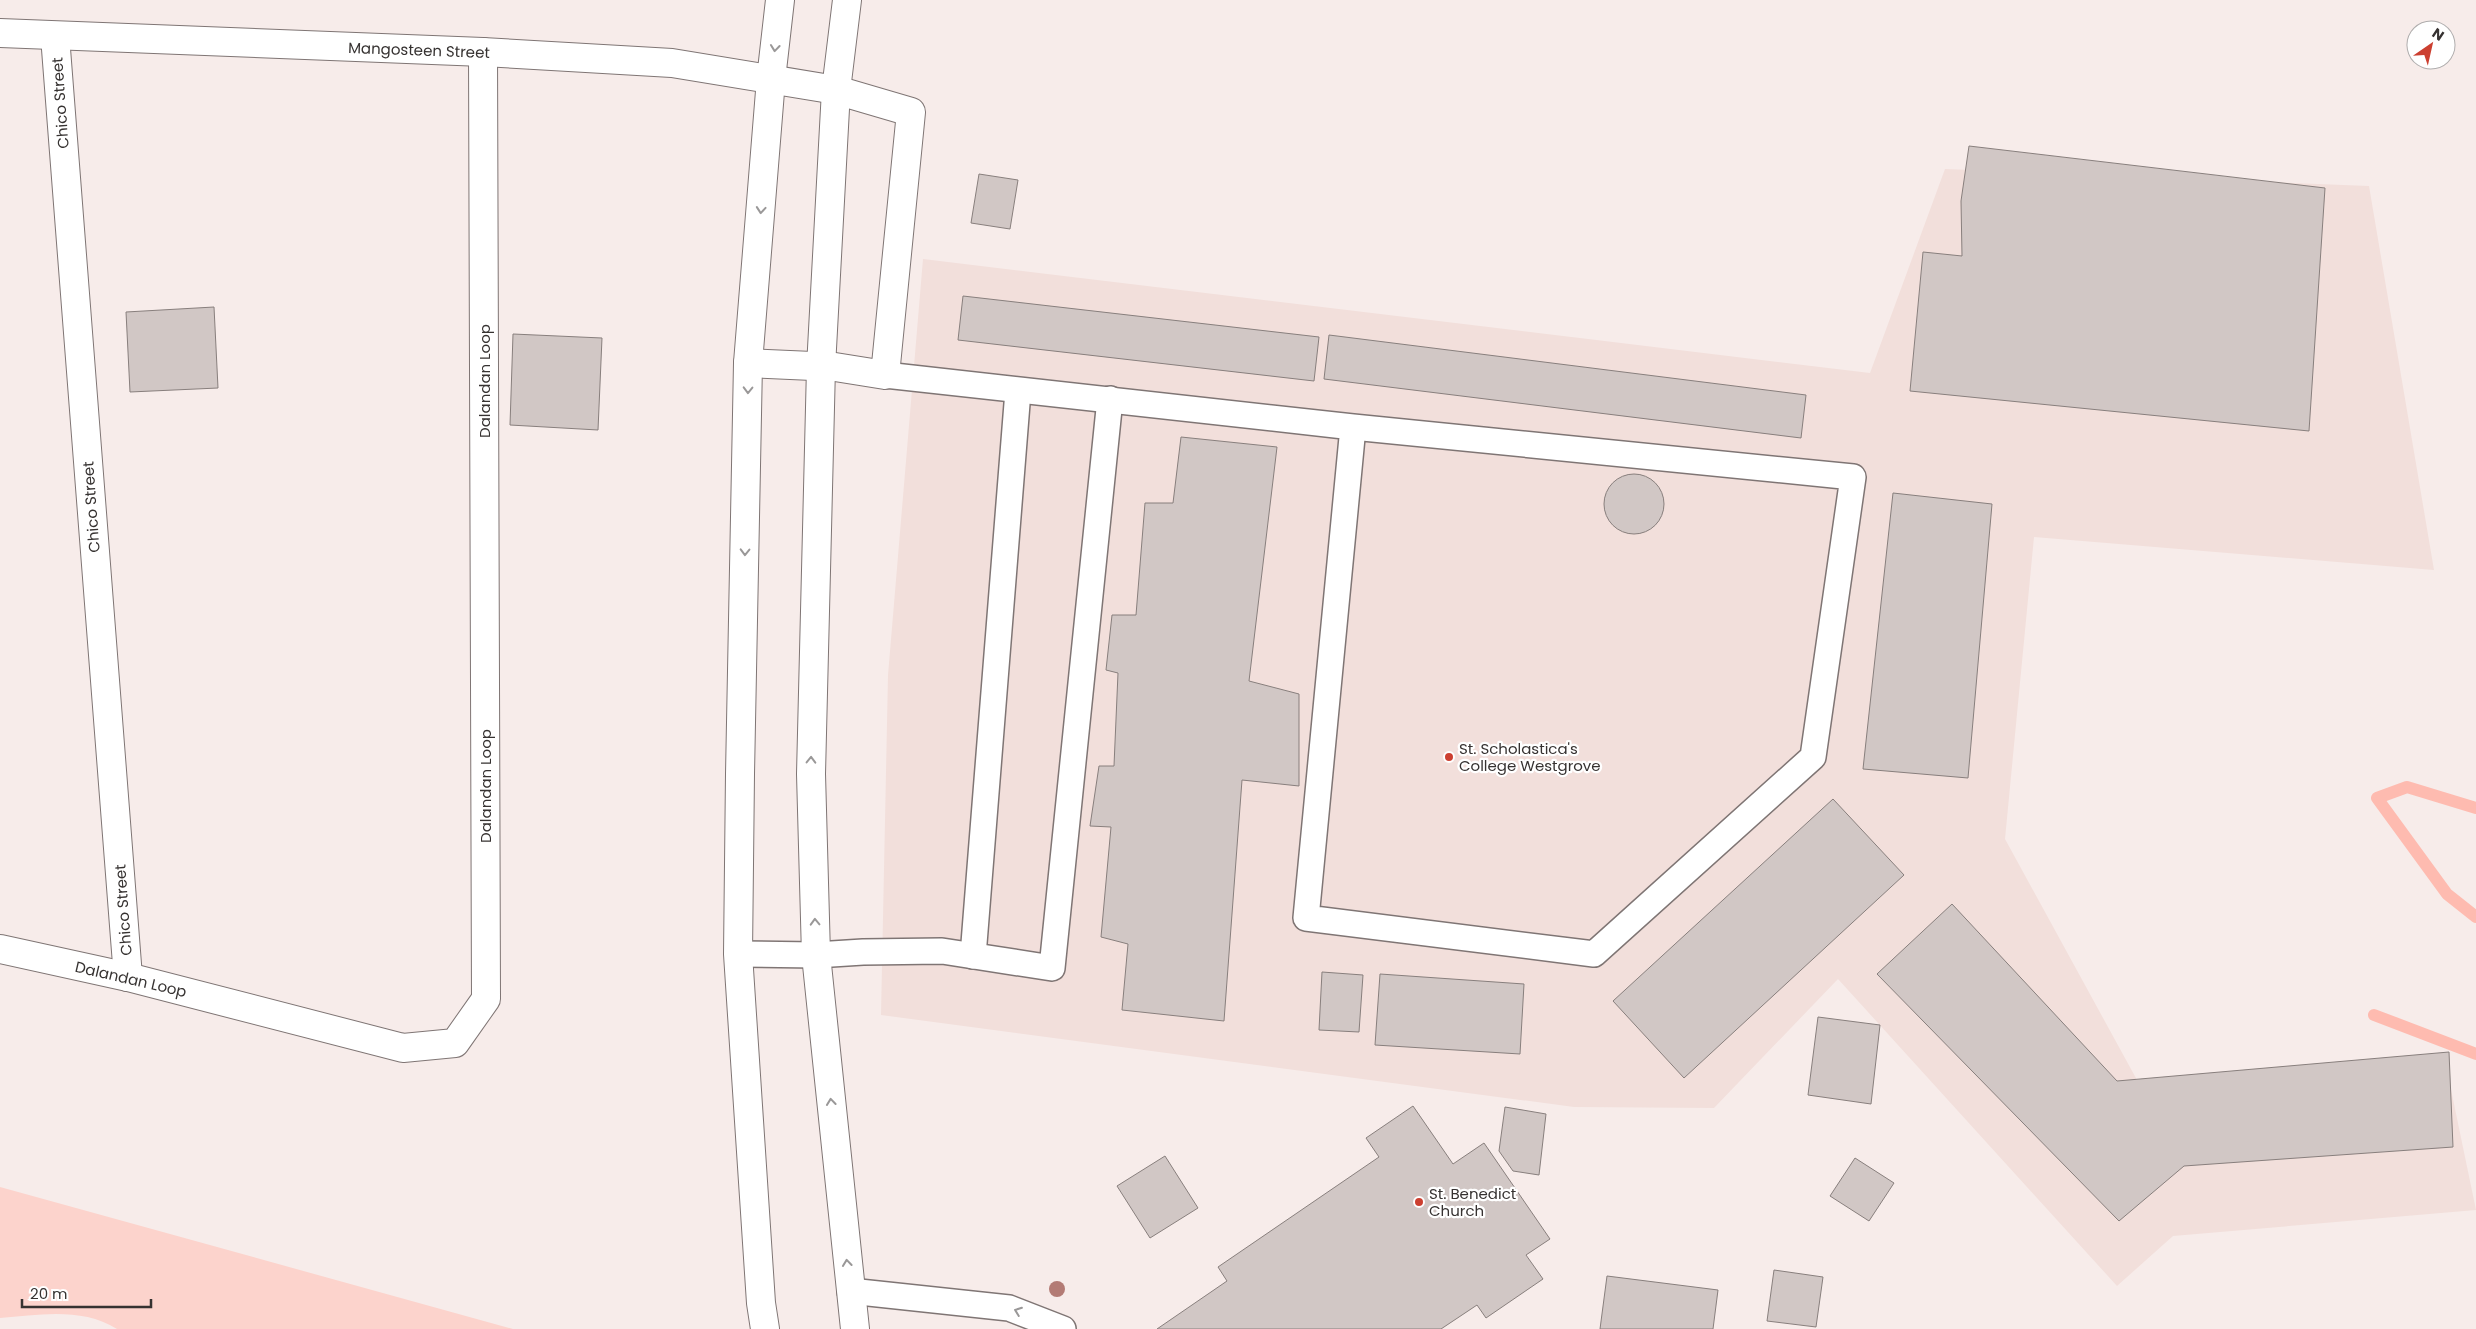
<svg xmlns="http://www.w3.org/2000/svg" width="2476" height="1329" font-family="Poppins,sans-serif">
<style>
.built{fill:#f2dfdb}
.green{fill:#fcd3cc}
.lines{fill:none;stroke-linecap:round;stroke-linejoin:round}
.stream{stroke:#febbb0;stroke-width:12}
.building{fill:#d1c7c5;stroke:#887f7d}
.service-casing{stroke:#7f7574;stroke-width:28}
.minor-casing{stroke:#7f7574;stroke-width:30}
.service{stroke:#fff;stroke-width:25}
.minor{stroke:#fff;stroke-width:28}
.tree{fill:#b37b75}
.oneway{stroke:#9a9898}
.poi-dot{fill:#cc3f30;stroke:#fff;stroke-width:2}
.labels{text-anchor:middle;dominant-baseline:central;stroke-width:4.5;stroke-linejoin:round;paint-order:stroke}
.street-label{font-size:15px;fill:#363231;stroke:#fff}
.poi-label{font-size:15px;fill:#363231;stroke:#fff;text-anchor:start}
</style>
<rect width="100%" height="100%" fill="#f7ecea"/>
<path class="built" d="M1945,169L2369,186L2434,570L2034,537L2005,839L2137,1080L2448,1075L2476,1210L2173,1236L2117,1286L1838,979L1714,1108L1574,1107L881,1015L888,675L923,259L1870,373Z"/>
<path class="green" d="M0,1187L513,1329H117C82,1307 39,1315 0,1318Z"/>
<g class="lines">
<g class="stream">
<path d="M2476,808L2407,787L2377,798L2447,894L2476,917"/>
<path d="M2374,1015L2476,1054"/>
</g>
</g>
<g class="building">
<path d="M1969,146L2325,188L2309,431L1910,391L1923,252L1962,256L1961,201Z"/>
<path d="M979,174L1018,180L1010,229L971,223Z"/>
<path d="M963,296L1319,337L1314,381L958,340Z"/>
<path d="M214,307L218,388L130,392L126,312Z"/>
<path d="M513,334L602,338L598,430L510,425Z"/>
<path d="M1329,335L1806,395L1801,438L1324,379Z"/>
<path d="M1181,437L1277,447L1249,681L1299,694V786L1242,780L1224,1021L1122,1010L1128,944L1101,937L1111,827L1090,826L1099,766H1114L1118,673L1106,670L1112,615H1136L1145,503H1173Z"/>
<circle cx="1634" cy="504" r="30"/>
<path d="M1893,493L1992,504L1968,778L1863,769Z"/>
<path d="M1833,799L1904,875L1684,1078L1613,1001Z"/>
<path d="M1952,904L2117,1081L2449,1052L2453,1147L2184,1166L2119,1221L1877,974Z"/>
<path d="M1322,972L1363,975L1359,1032L1319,1030Z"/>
<path d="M1380,974L1524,984L1520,1054L1375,1045Z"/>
<path d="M1818,1017L1880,1025L1871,1104L1808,1095Z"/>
<path d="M1413,1106L1453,1164L1484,1143L1550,1239L1526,1255L1543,1279L1486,1318L1477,1305L1441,1329H1157L1227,1281L1218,1267L1379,1157L1366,1138Z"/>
<path d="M1505,1107L1546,1114L1539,1175L1513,1171L1499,1151Z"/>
<path d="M1165,1156L1198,1208L1150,1238L1117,1186Z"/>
<path d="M1855,1158L1894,1183L1869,1221L1830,1196Z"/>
<path d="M1774,1270L1823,1277L1816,1327L1767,1321Z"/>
<path d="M1607,1276L1718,1290L1713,1329H1600Z"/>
</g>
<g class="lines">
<g class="service-casing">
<g id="service">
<path d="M885,375L1353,427L1853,477L1813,757L1594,954L1306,918L1353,427"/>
<path d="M738,954L816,955L863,952L942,951L1052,968L1110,399"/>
<path d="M973,956L1018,391"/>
<path d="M850,1291L1009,1308L1063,1329"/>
</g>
</g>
<g class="minor-casing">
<g id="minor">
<path d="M847,0L836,90L821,367L811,774L816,955L855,1329"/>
<path d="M0,33L483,52L672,63L836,90L911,112L885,375L835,367L748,363"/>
<path d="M55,36L128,977"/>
<path d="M0,949L128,977L403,1048L455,1043L486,999L483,52"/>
<path d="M765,1329L761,1303L738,954L740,774L748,363L771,79L780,0"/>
</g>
</g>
<use href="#service" class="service"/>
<use href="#minor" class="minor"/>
</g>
<circle class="tree" cx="1057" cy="1289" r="8"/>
<defs><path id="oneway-chevron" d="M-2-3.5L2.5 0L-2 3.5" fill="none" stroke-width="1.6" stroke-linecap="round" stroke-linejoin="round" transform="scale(1.25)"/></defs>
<g class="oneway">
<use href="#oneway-chevron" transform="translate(775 48) rotate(96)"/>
<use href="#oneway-chevron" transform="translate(761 210) rotate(95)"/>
<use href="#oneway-chevron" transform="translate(748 390) rotate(91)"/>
<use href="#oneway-chevron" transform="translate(745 552) rotate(91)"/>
<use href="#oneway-chevron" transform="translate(811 760) rotate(-89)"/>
<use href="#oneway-chevron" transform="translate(815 922) rotate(-92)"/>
<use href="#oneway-chevron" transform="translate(831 1102) rotate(-96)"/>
<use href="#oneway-chevron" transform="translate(847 1263) rotate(-96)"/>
<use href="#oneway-chevron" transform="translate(1018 1311) rotate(-159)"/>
</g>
<g class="poi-dot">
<circle cx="1449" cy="757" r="5"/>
<circle cx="1419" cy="1202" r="5"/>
</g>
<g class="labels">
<g class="street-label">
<text transform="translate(419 50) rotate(2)">Mangosteen Street</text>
<text transform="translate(60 103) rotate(-94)">Chico Street</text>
<text transform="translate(484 381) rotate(-90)">Dalandan Loop</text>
<text transform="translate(91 507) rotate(-94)">Chico Street</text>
<text transform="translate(485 786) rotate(-90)">Dalandan Loop</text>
<text transform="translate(123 910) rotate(-94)">Chico Street</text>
<text transform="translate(131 979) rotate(13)">Dalandan Loop</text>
</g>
<g class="poi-label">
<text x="1459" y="748">St. Scholastica's<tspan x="1459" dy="17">College Westgrove</tspan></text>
<text x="1429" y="1193">St. Benedict<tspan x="1429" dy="17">Church</tspan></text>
</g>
</g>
<g transform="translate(2431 45) rotate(34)"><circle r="24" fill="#ffffff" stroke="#afadad"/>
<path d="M0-4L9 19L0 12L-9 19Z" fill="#cc3f30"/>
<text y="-8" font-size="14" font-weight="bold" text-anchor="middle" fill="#363231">N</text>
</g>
<path d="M22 1299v8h129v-8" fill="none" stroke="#363231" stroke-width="2.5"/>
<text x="30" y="1299" font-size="15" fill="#363231" stroke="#ffffff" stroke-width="4" paint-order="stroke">20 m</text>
</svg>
